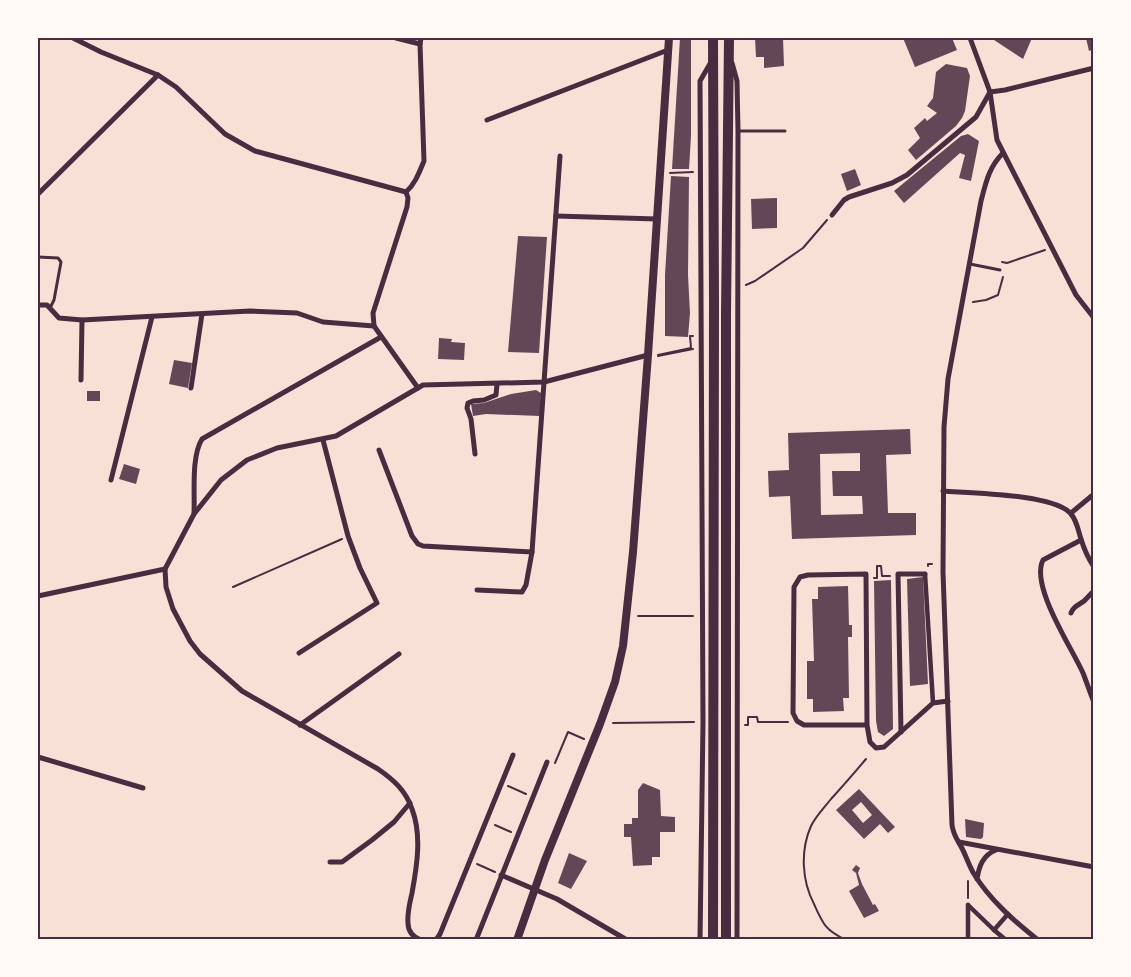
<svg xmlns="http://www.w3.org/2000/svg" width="1131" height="977" font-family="Roboto,sans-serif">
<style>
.building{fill:#644757;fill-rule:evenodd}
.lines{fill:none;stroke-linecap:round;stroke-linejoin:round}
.path{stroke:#4a2c40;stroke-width:2}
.service{stroke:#4a2c40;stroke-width:3}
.pedestrian{stroke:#4a2c40;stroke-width:4.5}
.minor{stroke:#4a2c40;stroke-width:5}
.tertiary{stroke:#4a2c40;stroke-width:8}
.trunk{stroke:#4a2c40;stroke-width:10}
.neatline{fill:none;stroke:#4a2c40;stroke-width:2}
</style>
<rect width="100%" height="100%" fill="#f7e1d7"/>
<g class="building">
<path d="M680,38H691V136L689,169H672Z"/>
<path d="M755,38H783L784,66L764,68V57H756Z"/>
<path d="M903,38H952L957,50L915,67Z"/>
<path d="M991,38H1032L1023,59Z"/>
<path d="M1086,38H1094V49L1089,51Z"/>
<path d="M946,64L967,68L970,76L965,111L962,118L956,126L916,160L908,150L920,138L914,128L925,118L927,121L937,113L927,106L933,98L936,72Z"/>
<path d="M968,134L979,141L971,181L959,178L965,155L960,153L904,203L894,191L961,136Z"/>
<path d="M855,169L861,185L847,191L841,174Z"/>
<path d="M671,176L689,177L688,275L690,313L688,337L665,336V275Z"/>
<path d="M777,198V228L752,229L751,199Z"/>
<path d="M518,236L547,237L539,353L508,352Z"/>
<path d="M439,338L452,339L451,342L465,343L464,360L438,359Z"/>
<path d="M174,360L192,363L188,388L169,384Z"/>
<path d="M536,390L541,393L540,416L486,414L473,416L471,404L484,403L511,394Z"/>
<rect x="87" y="391" width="13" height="10"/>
<path d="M910,429L911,454L886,455L888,513H916V535L792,539L790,496L769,497L768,471L789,470L788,433ZM860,453V471H832L833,496H862L863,514L821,515L820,454Z"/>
<path d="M124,464L140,469L136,484L119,479Z"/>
<path d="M923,577L928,684L910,686L907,579Z"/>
<path d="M891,580L893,729L884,736L878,732L876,721L874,581Z"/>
<path d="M848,586L849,625H852V637H848L849,698H843L844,711L813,712V699H807V661H814L812,599H818V587Z"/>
<path d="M643,783L660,790L661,816L675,817V832H660V857H652V865L633,866L631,837H624V824H632V818H638V790Z"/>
<path d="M859,789L895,827L888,833L880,824L864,839L836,810ZM861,802L872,815L863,823L852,810Z"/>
<path d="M965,819L984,823L983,837L981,839L966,837Z"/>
<path d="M569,853L587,861L571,889L558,883Z"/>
<path d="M856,865L860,868L858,873L862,884L873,905L875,904L879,911L864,918L849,891L859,885L856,873L852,870Z"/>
</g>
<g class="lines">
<g class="path">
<path d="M670,173L693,172"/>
<path d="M1002,262L1007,263L1045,250"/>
<path d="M746,285L755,281L803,248L827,220"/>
<path d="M973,302L986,300L998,295L1003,277"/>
<path d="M658,355L691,348L690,336H693"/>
<path d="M658,356L693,349"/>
<path d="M928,566V564H932"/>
<path d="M874,578H877V566H881L882,576H890"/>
<path d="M233,587L342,539"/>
<path d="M638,616H693"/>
<path d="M613,723L694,722"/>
<path d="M745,725H748V717H757L758,722H788"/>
<path d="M555,763L568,732L584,739"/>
<path d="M508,786L526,794"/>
<path d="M495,825L511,832"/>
<path d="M477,864L495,872"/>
<path d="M968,881V898"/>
<path d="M846,940C825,930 823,924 814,904C802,881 800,851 811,826C816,816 824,808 831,799C843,786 855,772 866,759"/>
</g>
<g class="service">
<path d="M738,131H785"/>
<path d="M38,257L58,258L61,262L54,300L50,308"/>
<path d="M970,264L1000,270"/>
</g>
<g class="pedestrian">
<path d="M925,574L933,703"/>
<path d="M968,905L994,930L1006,940"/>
<path d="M994,930L1008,914"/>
<path d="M968,940V905"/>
</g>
<g class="minor">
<path d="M73,38L101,52L158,75L176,87L225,134L255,151L406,192"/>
<path d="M396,38L420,44"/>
<path d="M970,38L990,92L997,140L1076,295L1094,318"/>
<path d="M732,63L737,81L738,131L737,940"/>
<path d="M990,92L1005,90L1094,68"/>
<path d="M487,120L668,50"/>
<path d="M1003,153C989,167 986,182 981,201L948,379L944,427L943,572L952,825C953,833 955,836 959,843C965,852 968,864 974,874C990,900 1014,921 1038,940"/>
<path d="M406,192C415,184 419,173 424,161L420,44L421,38"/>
<path d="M38,194L158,75"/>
<path d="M832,215L844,200L849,197L892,183L907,175L976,117L990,92"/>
<path d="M556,216L657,219"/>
<path d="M38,305H47L59,318L82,320L250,311L297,313L323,322L374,326"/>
<path d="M374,326L373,313L407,207L408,198L406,192"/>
<path d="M374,326L418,388"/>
<path d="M81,380L82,320"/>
<path d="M191,388L202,314"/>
<path d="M379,450L412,536L418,544L423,546L532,552"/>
<path d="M475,454L471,419L467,408L468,403L473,401L484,400L496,395L497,384"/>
<path d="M111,480L152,317"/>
<path d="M943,491C970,493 1055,494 1071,514C1077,521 1078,530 1081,539C1084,549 1088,558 1094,567"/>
<path d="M194,513C195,492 191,457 202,439L381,337"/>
<path d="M1071,513L1094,494"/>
<path d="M1081,540L1043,560C1030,586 1072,648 1083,673C1087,683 1090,693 1094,702"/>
<path d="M477,590L522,592L526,585L532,552L560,156"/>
<path d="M38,596L165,569"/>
<path d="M1071,613C1074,604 1082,605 1087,598C1089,596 1091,593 1094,591"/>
<path d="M299,653L377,603L360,568L348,536L323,440"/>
<path d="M300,725L399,654"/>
<path d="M867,725H804L797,721L793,713L794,587L800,577L808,575L866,574L867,725L870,742L876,748L884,747L933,703L948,701"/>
<path d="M901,732L898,574H925"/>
<path d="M38,757L143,788"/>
<path d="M959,842L1094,867"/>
<path d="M330,862H342L372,840L394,822L410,803"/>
<path d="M501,875L557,899L627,940"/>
<path d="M977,879C979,866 983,855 996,850"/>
<path d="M421,940C413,937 408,931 408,923C407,913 410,902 412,893C417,866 422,835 412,809C406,791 394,780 378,769L242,691L200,654L190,641L173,609L166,587L165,569L194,514L221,480L247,460L277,448L336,436L423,385L544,382L648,355"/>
<path d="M436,940L440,934L513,755"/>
<path d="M476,940L547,762"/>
<path d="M700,940L703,722L700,81L711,62"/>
</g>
<path class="tertiary" d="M517,940L545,860L600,724L615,682L623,646L633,552L648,355L669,38"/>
<g class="trunk">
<path d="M713,38L714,303L713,940"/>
<path d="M726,940V314L729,38"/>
</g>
</g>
<rect width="1131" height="977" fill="none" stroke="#fffaf5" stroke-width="78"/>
<rect x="39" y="39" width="1053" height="899" class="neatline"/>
</svg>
